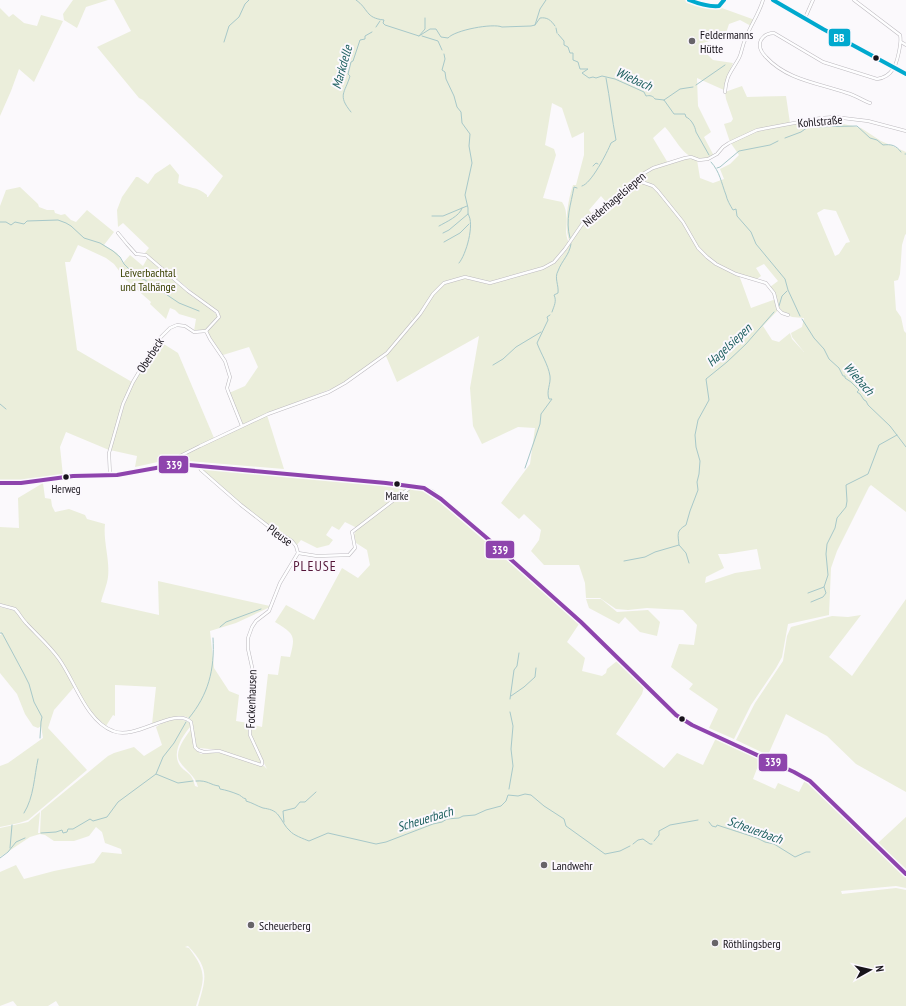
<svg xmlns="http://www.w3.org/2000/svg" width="906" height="1006" font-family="'PT Sans Narrow',sans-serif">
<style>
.green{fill:#ebeedb;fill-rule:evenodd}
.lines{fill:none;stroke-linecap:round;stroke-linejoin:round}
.stream{stroke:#a7c8c9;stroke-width:1}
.minor-casing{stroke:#bdbabf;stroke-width:3.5}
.primary-casing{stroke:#99a7b1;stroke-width:5}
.minor{stroke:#fefeff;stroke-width:2.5}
.primary{stroke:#dee6ec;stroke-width:4}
.bus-1-casing{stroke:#fbf8fd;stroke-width:7}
.bus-2-casing{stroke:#fbf8fd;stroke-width:7}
.bus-1{stroke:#8e44ad;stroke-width:4}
.bus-2{stroke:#00a9ce;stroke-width:4}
.poi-dot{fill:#676469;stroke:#fbf8fd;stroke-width:1.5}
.bus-dot{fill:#17131a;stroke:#fbf8fd;stroke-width:1.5}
.labels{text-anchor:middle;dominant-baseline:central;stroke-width:4;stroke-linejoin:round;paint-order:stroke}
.bus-label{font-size:11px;fill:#17131a;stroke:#fbf8fd}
.poi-label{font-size:12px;fill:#17131a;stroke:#fbf8fd;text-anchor:start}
.street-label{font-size:12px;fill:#17131a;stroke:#fbf8fd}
.park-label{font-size:12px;fill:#3a4101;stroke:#fbf8fd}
.water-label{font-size:13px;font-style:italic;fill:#1f6161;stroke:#fbf8fd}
.quarter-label{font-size:14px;letter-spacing:1px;fill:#541638;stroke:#fbf8fd}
.line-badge{stroke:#fbf8fd;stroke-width:1.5}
.badge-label{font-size:11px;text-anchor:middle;font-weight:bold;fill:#fff}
</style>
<rect width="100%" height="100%" fill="#fbf9fc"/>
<g class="green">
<path d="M73,0H108L86,7L77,28L64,20L63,14Z"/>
<path d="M114,0H687L708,8L719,7L755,20L751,26L740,20L729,24L725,36L703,43L701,48L713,60L733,63L727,78L724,90L697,78L698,106L711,132L704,137L714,156C685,166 681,145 665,127L653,138L668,163L648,170L618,196L607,203L601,196L589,210L592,214L585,220L570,242C563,229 568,199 573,185H576L584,155V132L572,138L562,108L552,103L545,145L554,149L556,155L543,198L562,202C571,215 562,230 569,243L553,261L547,266L490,282L465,276L458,278L465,277L488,284L548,267L562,256L586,220L619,196L636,181L642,184L653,186L637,180L653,168L690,158L697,160L700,178L713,183L724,179L720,169L730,164L739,155L730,142L724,124L731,122L733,119L726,99L725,92L742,86L747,97L786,96L790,123L822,119L861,128L881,141L906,152V234L905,235L902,245L900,274L898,280L894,281L896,310L901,317L904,331L906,333V512L871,485L869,487L837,551L831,568L829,615L788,624L782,657L776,668L751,705L734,739L709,728L718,709L689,689L693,684L671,667L679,644L694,645L697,625L683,610L647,608L628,610L616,609L600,598H586L585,583L579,565H544L531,551L539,540L541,530L524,514L519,519L501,503L530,464L535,428L518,427L482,444L473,426L470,388L479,336L397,382L386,356L414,322L410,315L413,322L386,355L350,379L336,387L264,415L242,425L229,393L245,386L258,367L249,347L223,355L205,330L194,331L196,319L179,314L175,310L170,308L166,319L150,304L151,302L126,280L114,264L106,258L78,245L70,262H65L77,350L132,382L127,393L109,450L66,432L60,447L63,476L33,481L0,482V206L6,190L20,187L38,204L39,207L47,210H54L55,213L61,215L65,214L71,220L76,222L87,210L114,232L104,245L117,253L123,263L130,255L143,266L148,257L193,297L205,304L218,316L219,314L145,253L149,248L123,223L118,227L117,210L122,197L136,177H138L148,184L155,174L170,164L179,175L178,183C189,189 197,186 207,195V197H208L223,176L143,100L139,98L97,47L131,31ZM824,209L836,211L850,242L846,243L839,254L835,256L817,213ZM764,264L778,281L770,287L776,299L751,308L739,275L757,279L761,276L756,268ZM778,310L792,317L804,318L802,327L791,333L792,337L804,352L792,339L790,333L779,342L772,340L763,326ZM757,549L761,569L735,573L705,583L706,577L724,568L718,554H726Z"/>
<path d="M0,8L9,17L13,14L24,23L37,26L41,15L63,21L34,82L19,69L11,91L0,116Z"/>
<path d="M159,341L178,353L214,438L171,459L135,467L137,456L110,450L128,394L133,382Z"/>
<path d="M267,415L284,469L176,460L188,452Z"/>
<path d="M202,469L385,486L407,490L381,511L412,488L428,492L434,496L555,601L579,624L567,642L585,658L582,671L602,676L606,673L607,669L617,661L644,687L642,694L616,734L664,768L677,753L703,765L716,738L761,758L753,779L775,789L778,783L799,792L805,780L906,877V888L896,886L841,891L842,894L896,888L906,890V1006H198C206,978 210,969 188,946L185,947L189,948C207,972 205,978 196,1006H59L56,1001L48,1006H17L13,1001L0,1006V872L16,865L24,879L54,871L94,863L102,852L122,854L121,849L105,843L102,832L96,827L89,836L74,841H54L45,835L40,834L30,837L0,857V828L28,822L40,812L38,833H40L41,811L108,756L114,753L134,747L144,756L162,745L156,727C167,719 178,717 191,723V726C183,735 172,751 179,764C184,773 192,771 195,786L198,787C195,775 186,771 180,762C173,752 186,736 192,728H194C192,725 191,719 187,717C178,714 161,721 152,724L156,687L115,685V716L113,715L106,726L89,711L59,659L27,625L16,610L0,606V527L19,528L18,498L43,483L45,498L51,499L52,506L55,512L69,509L85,515L87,519L105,524C103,542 110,559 108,577C107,585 103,594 101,602L159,615L158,581L270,606L268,608L236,623L210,631L214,668L229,691L239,695L236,721L248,723L249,737L263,764L218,750L200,748L199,753L201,754L219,752L264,766L267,769L250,736V724L262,727L268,674L278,675L281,656L290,657C296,635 294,634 275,622L286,605L314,620L342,568L358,578L370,565L367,550L356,543L354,535L357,528L345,522L339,530L332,526L326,535L333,540L329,545L317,548L301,540L296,546L292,541C264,523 239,504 216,481C211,477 206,474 202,469Z"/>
<path d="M586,599H601L617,612L648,610L660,622L657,636L640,632L625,617L619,624L589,608Z"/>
<path d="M906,599V792L856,764L827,736L786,714L768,755L736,740L755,703L783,661L787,636L791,627L832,616L848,617L861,615L829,657L852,676Z"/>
<path d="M0,607L16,611L27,626L42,639L59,660L75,686L54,710L48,728L87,770L28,820L19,823L0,827V766L8,763L43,738L41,726L38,728L33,726L25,714L17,694L0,673V635H1L0,631Z"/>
<path d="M906,817V869L878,843Z"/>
</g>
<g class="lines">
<g class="stream">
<path d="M356,0C369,9 365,18 384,20L383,23L385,25L419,36L430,29H436L441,37L448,38C455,30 493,23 502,27L531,26L535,25L540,18C547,17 551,20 555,26"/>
<path d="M535,25L540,9L546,0"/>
<path d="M376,27L380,21"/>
<path d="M556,28L557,33"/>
<path d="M558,34L564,41V45L568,47L570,53H573V60L578,62L580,69H588L582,73L589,78L593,77L596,78L602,76L615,79L644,92L646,96C650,95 653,96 655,99L664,100L674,114H685L686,117C691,119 695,126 696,132L709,155"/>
<path d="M419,36L425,29V18"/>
<path d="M422,36L438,41L442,50"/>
<path d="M224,42L229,26L239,17L245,4L249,0"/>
<path d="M444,54L445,59L442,70L445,72L446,79L454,96L457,107L461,112L462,123L470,134L469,146L472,163L465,195L468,208V214C475,224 466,255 459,263"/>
<path d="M696,85L725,65"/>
<path d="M664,100L680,89L693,87"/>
<path d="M351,112C337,95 345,93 350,76L348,74L351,62L353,61L360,40L365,39V36L372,32"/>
<path d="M785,138L801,132L808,127L857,126L870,138L877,140L883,145C891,144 896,145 901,152"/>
<path d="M905,154H906"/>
<path d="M711,162C720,172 721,182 726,195C727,200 730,205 733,210L736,209L737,216L751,232L756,244L785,279L788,290L800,316"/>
<path d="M593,166L596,163L598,164"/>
<path d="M717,168L720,167L739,151L770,145L778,141"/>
<path d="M582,186C591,184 607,153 611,143L616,140C612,119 610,99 606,78"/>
<path d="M432,216H443L467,206"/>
<path d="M0,222H6L11,225L15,222L24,224L27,221L58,220L66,223L71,226L84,238L100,243L113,251L120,257L124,264L136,276L145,280L179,303L199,311"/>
<path d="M439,226C446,222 460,216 462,208"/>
<path d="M443,233L449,230L468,214"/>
<path d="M570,238C565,220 571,204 574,187L577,188"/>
<path d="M444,242L460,233L469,224"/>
<path d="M779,306L782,296L787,291"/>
<path d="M552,312C554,306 557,301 554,295L558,293C559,285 554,278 558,271C562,260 569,256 571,244"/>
<path d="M802,319L814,338L824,349L829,359L839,368L843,376H845V378L851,382L859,390L857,392L860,394L864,400L866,401L868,405L890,426L906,447"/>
<path d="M493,365L503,359L516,347L541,332"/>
<path d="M0,404L6,409"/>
<path d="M525,468L540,424L541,414L552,399H549C546,391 551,384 550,376C548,364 541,354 537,343L548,320L547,317L550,315"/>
<path d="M679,545L686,553L689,563"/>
<path d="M624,561L645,557L655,552L679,545C678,534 676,531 686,525L690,511L698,490L697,482L699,474L700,461L696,447L695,435L698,420L709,400L706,379L727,362L746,344L774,312"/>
<path d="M808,593L824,587L828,575L826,554L827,544L835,528L837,518L846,507L847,501L846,485L868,474L879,445L897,435"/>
<path d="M811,602L823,597L826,593L824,587"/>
<path d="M220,627L226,622L261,609"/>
<path d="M0,633H2L24,674L29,684L34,702L42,717L41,722L40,738"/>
<path d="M511,696L524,687L535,677L536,668"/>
<path d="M510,699L514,670L517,666L519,653"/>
<path d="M189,718C208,695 215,670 213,638"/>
<path d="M156,774L163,757L174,743L186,722"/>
<path d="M196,781C208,780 210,785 219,786L220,789C226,790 232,792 237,794C241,795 242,798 246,799V801C253,803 257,806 263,808C269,809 275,810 279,816C283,821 285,827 290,831C293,835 304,839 309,841L328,833L376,844L386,842L433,824L442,822L447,819L459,818L463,816L475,815L486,810L501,806L506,801L508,795L518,796L525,794L531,795L544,806L561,817L564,819L566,826L605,854L620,851L630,846"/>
<path d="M509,789L513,766L511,749L513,726L510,712"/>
<path d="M24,813C34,797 34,777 38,759"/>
<path d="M284,822L283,811L295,808L300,802H305L316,792"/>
<path d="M709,822L712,826L716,827L717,825L757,838L765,842L774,844L795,857L806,852H810"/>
<path d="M41,833L56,832L62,830L63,833L67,832L68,829H73L90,819L93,821L107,817L118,802L156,774L178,783L193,781"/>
<path d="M654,841L659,835V831L670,825L698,820"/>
<path d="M633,844L638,840L643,839L650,844H652"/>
<path d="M10,848L12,825"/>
<path d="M0,858L8,852L16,842L25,838"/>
</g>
<g class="minor-casing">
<g id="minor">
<path d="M689,0C698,4 709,8 719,6L724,0"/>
<path d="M773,0L780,3L823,29L906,74"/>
<path d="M854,0L900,35C902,42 897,64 893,69C890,74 884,78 877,79L823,62L774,33C769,33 764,35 761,40C758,46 761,52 766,57C787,80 818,83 847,93C855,95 862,100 870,103"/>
<path d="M805,18L813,0"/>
<path d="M901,42L906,45"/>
<path d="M725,92C726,75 732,71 739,58C742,52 742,46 745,40C750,26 759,14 763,0"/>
<path d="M636,180L653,186L658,191L683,222L698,248L707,257L716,264L736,274L766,283L774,293L778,309L782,313L788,315"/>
<path d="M118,233L127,244L136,254L146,255L188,291L217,312L219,317L206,331"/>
<path d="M173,464L176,458L200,446L268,414L329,392L345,383L387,353L420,314L433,294L444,283L465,277L490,283L543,268L554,262L565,249L585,220L619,196L641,175L653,168L685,158L691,157L699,160L708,159L717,154L723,147L729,143L757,130L821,118L835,117L851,119L868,121L906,131"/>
<path d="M199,466L201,470L241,505L268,526L292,541L296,546L298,553L317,556L349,555L355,548L352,532L411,487"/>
<path d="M110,475L109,453L123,404L133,382L158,340L170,328L177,325L185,326L194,332L206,331L210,339L225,361L230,377L227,388L228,391L242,426"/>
<path d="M0,605L15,609C19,613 22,619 26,623C37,635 50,646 59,659C75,681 86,721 113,731C136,741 174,706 191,722L195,747L198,750L204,752L219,751L261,765L262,764V761L250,735V718L252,667L248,649V638L252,627L256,621L269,611L280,583L298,553"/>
</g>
</g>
<g class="primary-casing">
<path id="primary" d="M0,483H21L73,476L117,475L178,464L386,483L424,488L432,492L441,499L488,539L581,622L676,715L692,725L794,772L810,781L906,874"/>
</g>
<use href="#minor" class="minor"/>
<use href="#primary" class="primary"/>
<g class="bus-1-casing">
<path id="bus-1" d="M0,483H21L73,476L117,475L178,464L386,483L424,488L441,499L488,539L581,622L676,715L692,725L794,772L810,781L906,874"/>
</g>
<g class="bus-2-casing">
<g id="bus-2">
<path d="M689,0C699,4 708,7 719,6L724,0"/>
<path d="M773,0L823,29L906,74"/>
</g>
</g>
<use href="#bus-1" class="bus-1"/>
<use href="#bus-2" class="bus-2"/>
</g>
<g class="poi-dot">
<circle cx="692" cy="41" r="4"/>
<circle cx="544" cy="865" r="4"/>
<circle cx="251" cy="925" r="4"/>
<circle cx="715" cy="943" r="4"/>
</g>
<g class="bus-dot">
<circle cx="876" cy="58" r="3.5"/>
<circle cx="66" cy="477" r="3.5"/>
<circle cx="397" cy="484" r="3.5"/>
<circle cx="682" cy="719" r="3.5"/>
</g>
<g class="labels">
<g class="bus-label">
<text x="66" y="489">Herweg</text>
<text x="397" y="496">Marke</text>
</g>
<g class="poi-label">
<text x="700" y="34">Feldermanns<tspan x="700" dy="14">Hütte</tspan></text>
<text x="552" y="865">Landwehr</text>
<text x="259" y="925">Scheuerberg</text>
<text x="723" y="943">Röthlingsberg</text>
</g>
<g class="street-label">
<text transform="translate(820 121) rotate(-5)">Kohlstraße</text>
<text transform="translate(614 199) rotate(-40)">Niederhagelsiepen</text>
<text transform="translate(150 355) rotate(-57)">Oberbeck</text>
<text transform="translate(280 535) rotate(36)">Pleuse</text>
<text transform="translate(251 699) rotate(-88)">Fockenhausen</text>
</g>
<g class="park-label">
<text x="148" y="272">Leiverbachtal<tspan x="148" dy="14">und Talhänge</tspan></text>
</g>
<g class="water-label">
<text transform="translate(342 67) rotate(-74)">Markdelle</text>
<text transform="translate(634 79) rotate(24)">Wiebach</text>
<text transform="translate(729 345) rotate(-43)">Hagelsiepen</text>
<text transform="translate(859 379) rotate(49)">Wiebach</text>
<text transform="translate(425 819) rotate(-17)">Scheuerbach</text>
<text transform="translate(755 830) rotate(20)">Scheuerbach</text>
</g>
<g class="quarter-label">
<text x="315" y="566">PLEUSE</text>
</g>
</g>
<g class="line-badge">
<rect x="828" y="28" width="23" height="19" rx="4" fill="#00a9ce"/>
<rect x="158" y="455" width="31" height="19" rx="4" fill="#8e44ad"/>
<rect x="485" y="540" width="30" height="19" rx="4" fill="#8e44ad"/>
<rect x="758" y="753" width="30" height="19" rx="4" fill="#8e44ad"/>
</g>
<g class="badge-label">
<text x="839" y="42">BB</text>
<text x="174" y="469">339</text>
<text x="500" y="554">339</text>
<text x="773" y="766">339</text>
</g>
<g transform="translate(870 970) rotate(82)" stroke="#fbf8fd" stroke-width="3" paint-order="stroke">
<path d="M0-3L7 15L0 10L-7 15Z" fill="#17131a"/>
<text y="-6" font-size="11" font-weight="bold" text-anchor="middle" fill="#17131a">N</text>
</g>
</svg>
